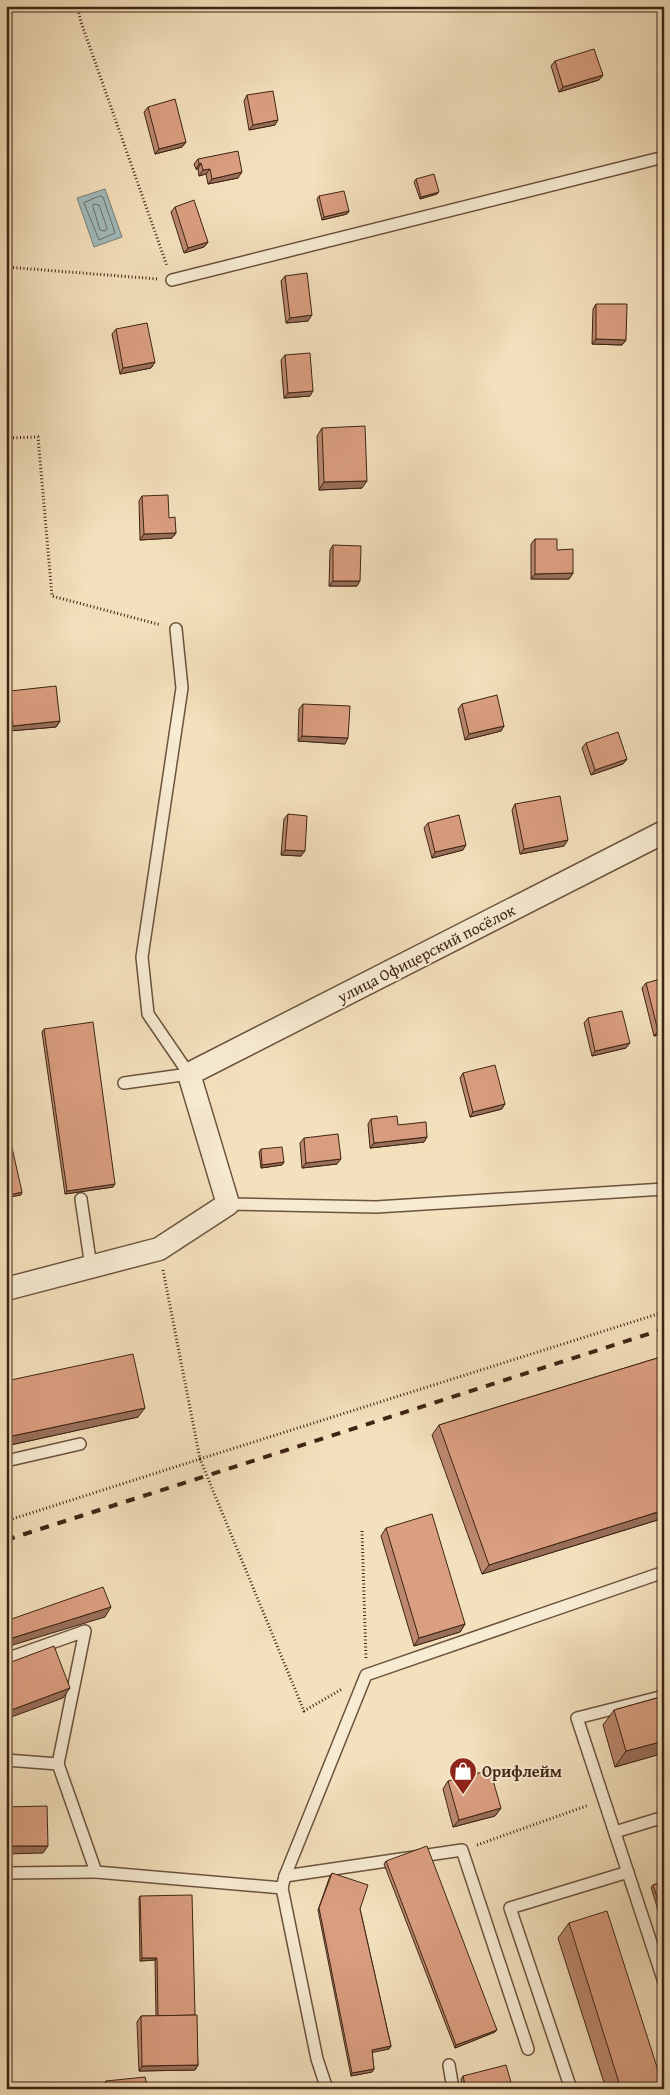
<svg xmlns="http://www.w3.org/2000/svg" width="670" height="2095" font-family="'Gentium Book Plus',serif">
<style>
.water{fill:#a0babb;stroke:#797e78}
.lines{fill:none;stroke-linecap:round;stroke-linejoin:round}
.shore{stroke:#6f6f67;stroke-width:1}
.service-casing{stroke:#6b533d;stroke-width:14}
.minor-casing{stroke:#6b533d;stroke-width:25}
.path{stroke:#3e2413;stroke-width:3;stroke-dasharray:1 2.5;stroke-linecap:butt}
.service{stroke:#f7ebd3;stroke-width:11}
.minor{stroke:#f7ebd3;stroke-width:22}
.rail{stroke:#3e2413;stroke-width:4;stroke-dasharray:9 9;stroke-linecap:butt}
.wall{fill:#bb886e;stroke:#3e2413}
.shaded-wall{fill:#996f5a;stroke:#3e2413}
.building{fill:#da9e80;stroke:#3e2413}
.labels{text-anchor:middle;dominant-baseline:central;stroke-width:4;stroke-linejoin:round;paint-order:stroke}
.street-label{font-size:16px;fill:#3e2413;stroke:#f7ebd3}
.poi-label{font-size:16px;font-weight:bold;fill:#3e2413;stroke:#f7ebd3;text-anchor:start}
</style>
<rect width="100%" height="100%" fill="#f3e0bc"/>
<filter id="stains"><feTurbulence type="fractalNoise" baseFrequency=".004" numOctaves="4"/><feColorMatrix values="0 0 0 0 .2 0 0 0 0 .09 0 0 0 0 .02 0 0 0 .5 -.17"/></filter>
<radialGradient id="worn" r=".72"><stop offset=".6" stop-color="#630" stop-opacity="0"/><stop offset="1" stop-color="#630" stop-opacity=".3"/></radialGradient>
<path class="water" d="M105,189L122,237L94,247L77,198Z"/>
<g class="lines">
<g class="shore">
<path d="M100,196L103,197L115,233L99,240L84,203Z"/>
<path d="M94,204L99,205L107,228L105,231L100,230L93,207Z"/>
</g>
<g class="service-casing">
<g id="service">
<path d="M172,280L664,157"/>
<path d="M124,1083L189,1074L148,1014L142,957L182,688L176,629"/>
<path d="M81,1199L91,1267"/>
<path d="M228,1204L376,1207L664,1189"/>
<path d="M6,1461L80,1444"/>
<path d="M6,1659L85,1631L58,1764L96,1872L282,1888"/>
<path d="M664,1696L577,1718L664,1982"/>
<path d="M6,1760L58,1764"/>
<path d="M615,1832L664,1817"/>
<path d="M6,1873L96,1872"/>
<path d="M285,1876L462,1850L528,2049"/>
<path d="M449,2065L453,2089"/>
<path d="M327,2089L317,2059L282,1888L285,1876L366,1675L664,1572"/>
<path d="M571,2089L510,1908L628,1872"/>
</g>
</g>
<g class="minor-casing">
<path id="minor" d="M6,1289L159,1249L228,1204L189,1074L664,832"/>
</g>
<g class="path">
<path d="M77,6L81,22L167,266"/>
<path d="M6,267L158,279"/>
<path d="M6,438L38,437L52,596L161,625"/>
<path d="M163,1270L200,1459L664,1312"/>
<path d="M6,1521L200,1459L304,1711L342,1689"/>
<path d="M362,1531L366,1659"/>
<path d="M477,1845L589,1805"/>
</g>
<use href="#service" class="service"/>
<use href="#minor" class="minor"/>
<path class="rail" d="M6,1540L664,1329"/>
</g>
<g class="wall">
<path d="M555,61L603,75L599,80L559,92L551,66Z"/>
<path d="M247,95L275,125L249,130L244,101Z"/>
<path d="M148,107L186,142L182,147L155,154L144,112Z"/>
<path d="M198,159L238,178L208,184L206,174L199,176L198,169H196L194,164Z"/>
<path d="M416,179L439,192L437,194L420,199L414,182Z"/>
<path d="M319,196L349,211L347,214L322,220L317,199Z"/>
<path d="M175,207L208,242L204,247L184,253L171,212Z"/>
<path d="M285,276L308,321L286,323L281,281Z"/>
<path d="M596,304L626,340L622,345L592,344L593,309Z"/>
<path d="M116,329L155,362L151,368L120,374L112,334Z"/>
<path d="M285,355L310,396L284,398L281,360Z"/>
<path d="M322,428L362,488L319,490L317,436Z"/>
<path d="M142,496L169,518L176,533L172,538L140,540L139,501Z"/>
<path d="M535,539L557,550L573,573L569,579H531V544Z"/>
<path d="M333,545L357,586H329L330,550Z"/>
<path d="M10,691L60,721L56,727L9,731L6,696Z"/>
<path d="M303,704L345,744L298,741L299,709Z"/>
<path d="M462,704L504,726L501,731L465,740L458,709Z"/>
<path d="M586,743L627,759L623,764L591,775L582,748Z"/>
<path d="M515,804L564,846L520,854L512,810Z"/>
<path d="M288,814L301,856L281,855L284,819Z"/>
<path d="M428,823L463,850L432,858L424,828Z"/>
<path d="M646,983L664,1034L654,1036L642,988Z"/>
<path d="M588,1018L626,1048L592,1056L584,1023Z"/>
<path d="M44,1029L113,1187L65,1194L42,1032Z"/>
<path d="M463,1073L502,1109L470,1117L460,1078Z"/>
<path d="M371,1119L427,1137L424,1142L370,1148L368,1124Z"/>
<path d="M304,1138L337,1164L302,1168L300,1143Z"/>
<path d="M261,1149L284,1162L282,1165L261,1168L259,1152Z"/>
<path d="M664,1356V1518L482,1574L432,1435L439,1425Z"/>
<path d="M6,1381L138,1417L6,1446Z"/>
<path d="M386,1528L465,1624L460,1632L414,1646L381,1536Z"/>
<path d="M664,1696V1753L615,1767L603,1725L614,1710Z"/>
<path d="M448,1781L501,1808L495,1816L453,1827L443,1789Z"/>
<path d="M386,1861L495,2032L455,2048L384,1864Z"/>
<path d="M332,1873L360,1909L391,2046L389,2049L372,2052L374,2069L372,2072L351,2076L318,1910L330,1876Z"/>
<path d="M664,1881V1908L658,1910L651,1887L653,1885Z"/>
<path d="M140,1896L195,2015L198,2065L195,2070L139,2071L137,2022L141,2016H156L155,1960L140,1961L139,1898Z"/>
<path d="M569,1923L664,2089H606L558,1938Z"/>
<path d="M463,2076L513,2089H463L461,2079Z"/>
<path d="M106,2081L148,2089H103L102,2086Z"/>
</g>
<g class="shaded-wall">
<path d="M603,75L599,80L559,92L563,87Z"/>
<path d="M278,120L275,125L249,130L253,125Z"/>
<path d="M186,142L182,147L155,154L159,149Z"/>
<path d="M201,163L198,169H196L199,164Z"/>
<path d="M210,169L206,174L199,176L203,170Z"/>
<path d="M242,172L238,178L208,184L212,179Z"/>
<path d="M439,192L437,194L420,199L421,197Z"/>
<path d="M349,211L347,214L322,220L324,217Z"/>
<path d="M208,242L204,247L184,253L188,248Z"/>
<path d="M312,315L308,321L286,323L290,318Z"/>
<path d="M596,339L626,340L622,345L592,344Z"/>
<path d="M155,362L151,368L120,374L123,368Z"/>
<path d="M313,391L310,396L284,398L288,393Z"/>
<path d="M367,481L362,488L319,490L324,482Z"/>
<path d="M176,533L172,538L140,540L144,534Z"/>
<path d="M573,573L569,579H531L535,574Z"/>
<path d="M333,581H360L357,586H329Z"/>
<path d="M60,721L56,727L9,731L13,726Z"/>
<path d="M504,726L501,731L465,740L469,734Z"/>
<path d="M302,736L348,738L345,744L298,741Z"/>
<path d="M627,759L623,764L591,775L595,770Z"/>
<path d="M568,840L564,846L520,854L524,849Z"/>
<path d="M466,845L463,850L432,858L435,852Z"/>
<path d="M285,850L305,851L301,856L281,855Z"/>
<path d="M664,1029V1034L654,1036L658,1031Z"/>
<path d="M630,1043L626,1048L592,1056L595,1051Z"/>
<path d="M505,1104L502,1109L470,1117L473,1112Z"/>
<path d="M427,1137L424,1142L370,1148L374,1143Z"/>
<path d="M341,1159L337,1164L302,1168L306,1163Z"/>
<path d="M284,1162L282,1165L261,1168L262,1165Z"/>
<path d="M115,1184L113,1187L65,1194L67,1191Z"/>
<path d="M22,1192L21,1195L6,1198V1196Z"/>
<path d="M145,1408L138,1417L6,1446V1444L12,1436Z"/>
<path d="M664,1510V1518L482,1574L489,1565Z"/>
<path d="M111,1607L105,1617L6,1647V1640Z"/>
<path d="M465,1624L460,1632L414,1646L419,1638Z"/>
<path d="M70,1688L63,1698L6,1719V1712Z"/>
<path d="M664,1741V1753L615,1767L626,1751Z"/>
<path d="M501,1808L495,1816L453,1827L459,1820Z"/>
<path d="M6,1846H48L43,1853L6,1854Z"/>
<path d="M664,1906V1908L658,1910L660,1907Z"/>
<path d="M142,1958H157L155,1960L140,1961Z"/>
<path d="M497,2030L495,2032L455,2048L456,2045Z"/>
<path d="M391,2046L389,2049L370,2053L372,2050Z"/>
<path d="M198,2065L195,2070L139,2071L142,2066Z"/>
<path d="M374,2069L372,2072L351,2076L352,2073Z"/>
</g>
<g class="building">
<path d="M594,49L603,75L563,87L555,61Z"/>
<path d="M273,91L278,120L253,125L247,95Z"/>
<path d="M175,99L186,142L159,149L148,107Z"/>
<path d="M238,151L242,172L212,179L210,169L203,170L201,163L199,164L198,159Z"/>
<path d="M434,174L439,192L421,197L416,179Z"/>
<path d="M344,191L349,211L324,217L319,196Z"/>
<path d="M194,200L208,242L188,248L175,207Z"/>
<path d="M307,273L312,315L290,318L285,276Z"/>
<path d="M596,304H627L626,340L596,339Z"/>
<path d="M147,323L155,362L123,368L116,329Z"/>
<path d="M310,353L313,391L288,393L285,355Z"/>
<path d="M365,426L367,481L324,482L322,428Z"/>
<path d="M168,495L169,518L175,517L176,533L144,534L142,496Z"/>
<path d="M535,539H557V550L573,549V573L535,574Z"/>
<path d="M333,545L361,546L360,581H333Z"/>
<path d="M56,686L60,721L13,726L10,691Z"/>
<path d="M497,695L504,726L469,734L462,704Z"/>
<path d="M303,704L350,706L348,738L302,736Z"/>
<path d="M618,732L627,759L595,770L586,743Z"/>
<path d="M560,796L568,840L524,849L515,804Z"/>
<path d="M288,814L307,816L305,851L285,850Z"/>
<path d="M459,815L466,845L435,852L428,823Z"/>
<path d="M664,978V1029L658,1031L646,983Z"/>
<path d="M622,1011L630,1043L595,1051L588,1018Z"/>
<path d="M93,1022L115,1184L67,1191L44,1029Z"/>
<path d="M6,1042L10,1061L6,1062Z"/>
<path d="M495,1065L505,1104L473,1112L463,1073Z"/>
<path d="M397,1116L398,1125L426,1122L427,1137L374,1143L371,1119Z"/>
<path d="M6,1121L22,1192L6,1196Z"/>
<path d="M338,1134L341,1159L306,1163L304,1138Z"/>
<path d="M282,1147L284,1162L262,1165L261,1149Z"/>
<path d="M133,1354L145,1408L12,1436L6,1411V1381Z"/>
<path d="M664,1356V1510L489,1565L439,1425Z"/>
<path d="M432,1514L465,1624L419,1638L386,1528Z"/>
<path d="M103,1587L111,1607L6,1640V1621Z"/>
<path d="M54,1646L70,1688L6,1712V1664Z"/>
<path d="M664,1696V1741L626,1751L614,1710Z"/>
<path d="M490,1770L501,1808L459,1820L448,1781Z"/>
<path d="M47,1806L48,1846H6V1807Z"/>
<path d="M427,1846L497,2030L456,2045L386,1861Z"/>
<path d="M332,1873L368,1885L360,1909L391,2046L372,2050L374,2069L352,2073L319,1908Z"/>
<path d="M664,1881V1906L660,1907L653,1885Z"/>
<path d="M192,1895L195,2015L158,2016L157,1958H142L140,1896Z"/>
<path d="M607,1911L664,2089H621L569,1923Z"/>
<path d="M197,2015L198,2065L142,2066L141,2016Z"/>
<path d="M506,2065L513,2089H466L463,2076Z"/>
<path d="M145,2077L148,2089H107L106,2081Z"/>
</g>
<defs>
<g id="shop-pin" transform="scale(1.4375)"><path d="M0 17L-7.5 6A9.5 9.5 0 1 1 7.5 6Z" fill="#8f2418" stroke="#f7ebd3"/><path d="M-5-2.5h2.3a2.7 3.5 0 0 1 5.4 0H5L5.5 6h-11ZM-1.5-2.5h3a1.5 2.3 0 0 0-3 0Z" fill="#fff"/></g>
</defs>
<g fill-rule="evenodd">
<use href="#shop-pin" x="463" y="1771"/>
</g>
<g class="labels">
<g class="street-label">
<text transform="translate(426 953) rotate(-27)">улица Офицерский посёлок</text>
</g>
<g class="poi-label">
<text x="482" y="1771">Орифлейм</text>
</g>
</g>
<rect width="670" height="2095" fill="none" stroke="#f3e0bc" stroke-width="25"/>
<rect x="8" y="8" width="655" height="2080" fill="none" stroke="#3e2413" stroke-width="2.5"/>
<rect x="12" y="12" width="645" height="2070" fill="none" stroke="#3e2413"/>
<rect width="100%" height="100%" filter="url(#stains)"/>
<rect width="100%" height="100%" fill="url(#worn)"/>
</svg>
